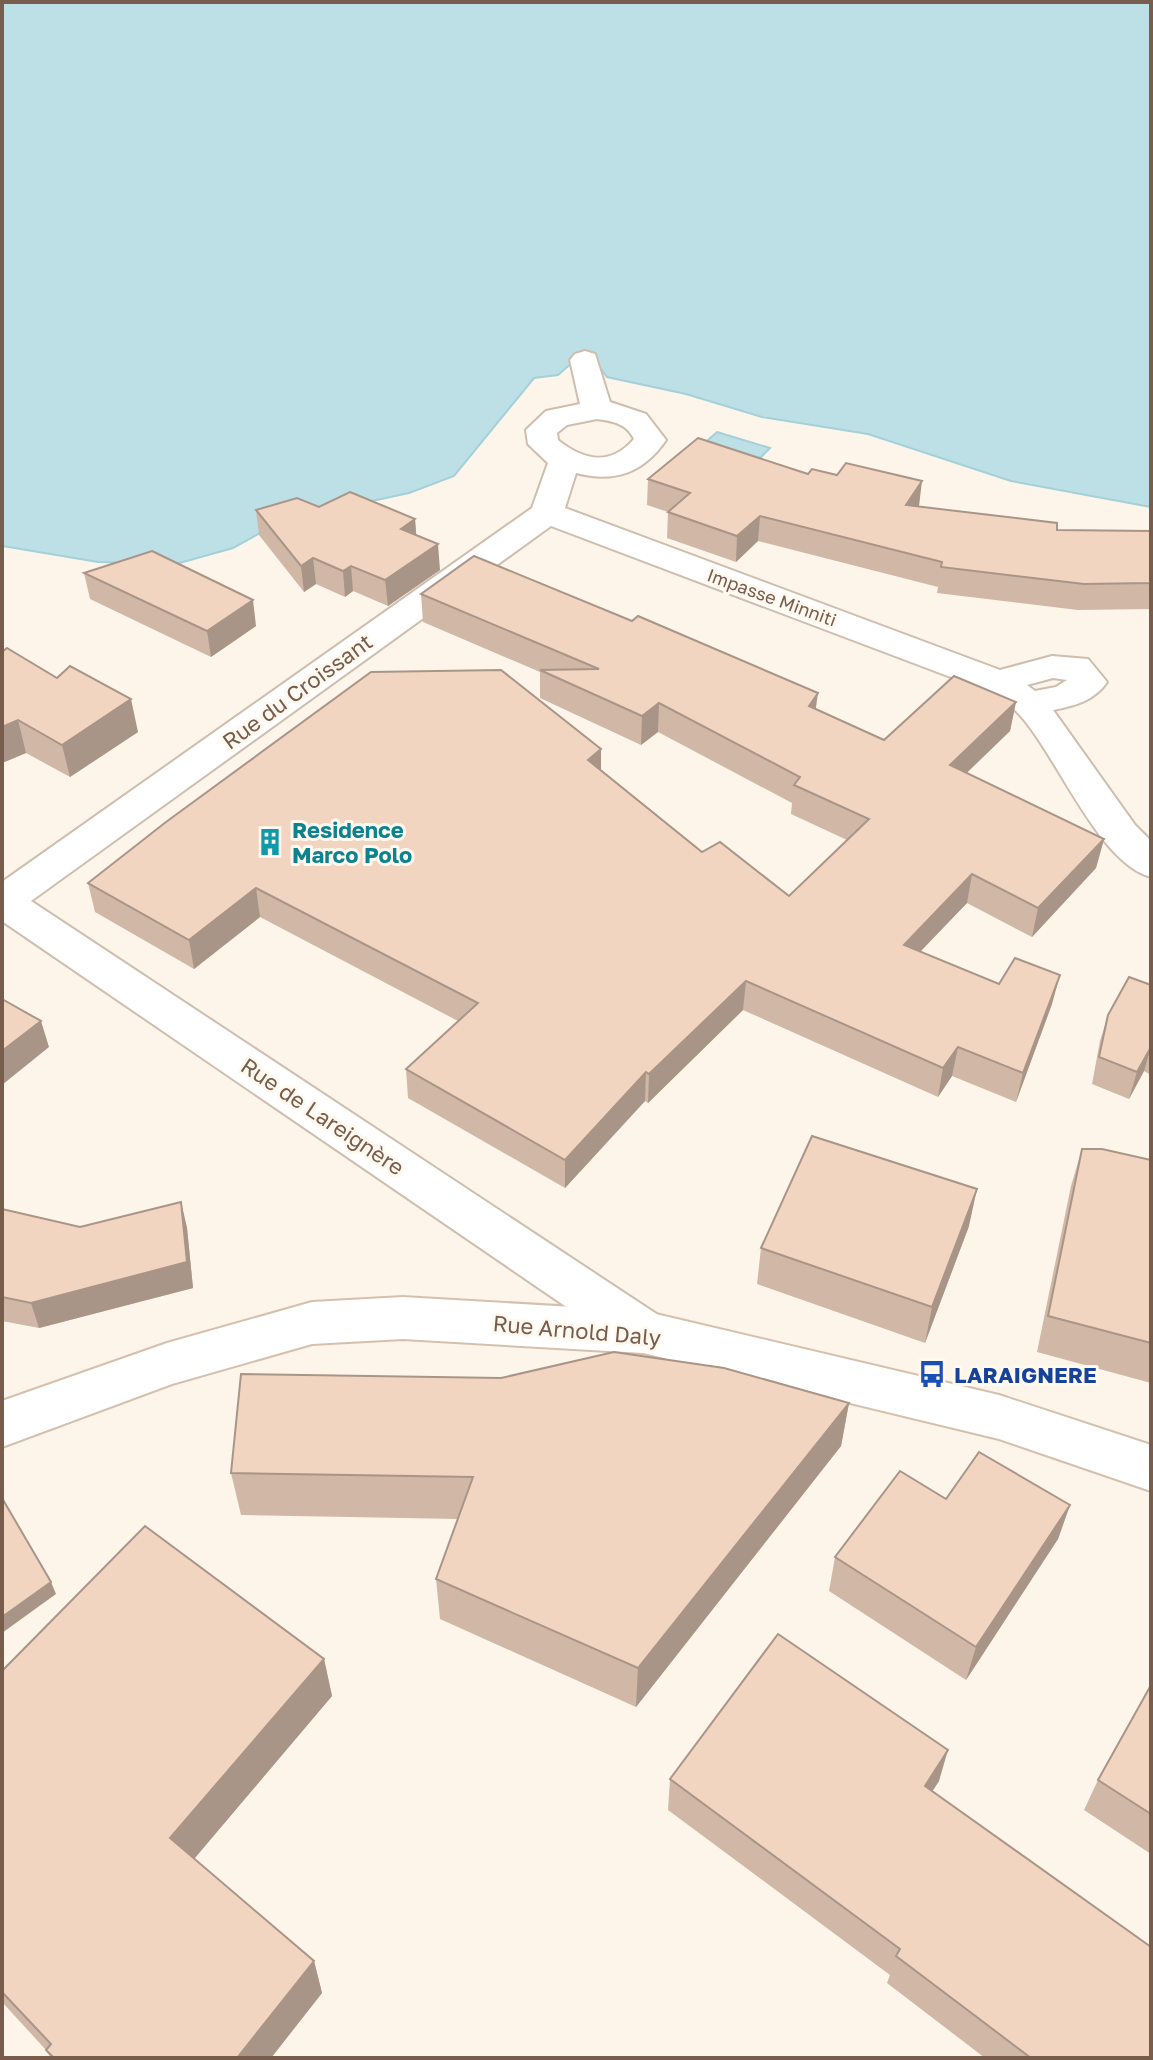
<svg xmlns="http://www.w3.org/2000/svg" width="1153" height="2060" font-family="'Golos Text',sans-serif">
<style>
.water{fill:#bde0e7;stroke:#a4d0d9;stroke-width:2}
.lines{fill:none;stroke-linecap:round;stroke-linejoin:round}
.street-casing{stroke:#cfbdae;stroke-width:4}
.secondary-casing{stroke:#d5c0ae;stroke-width:4}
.street{fill:#fff;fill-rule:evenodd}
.secondary{fill:#fff;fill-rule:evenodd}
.wall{fill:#d0b7a6}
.shaded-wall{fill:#a99587}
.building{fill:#f2d5c1;stroke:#a99587;stroke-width:2}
.labels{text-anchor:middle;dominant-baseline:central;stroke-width:6;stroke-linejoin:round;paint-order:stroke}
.far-street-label{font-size:18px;fill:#785c4c;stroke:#fff9f0}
.street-label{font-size:22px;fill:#785c4c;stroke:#fff9f0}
.culture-label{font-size:22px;font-weight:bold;fill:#0d838f;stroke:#fff9f0;text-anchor:start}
.transit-label{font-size:22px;font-weight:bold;fill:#164399;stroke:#fff9f0;text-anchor:start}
</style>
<rect width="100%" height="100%" fill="#fdf5ea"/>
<g class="water">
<path d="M2,2H1151V507L1011,481L868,434L762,417L686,394L607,377L596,362L574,361L558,375L534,378L454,476L409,493L284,520L233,548L176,564L98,562L2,546Z"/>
<path d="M717,432L770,448L755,463L701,446Z"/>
</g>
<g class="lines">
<g class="street-casing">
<path id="street" d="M585,351L595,354L610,402L646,414L666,440C643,473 615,483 576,473L565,508L1000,670L1052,656L1088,659L1107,682C1094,701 1074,706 1053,710L1135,825L1151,841V877C1097,863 1056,751 1016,711C1008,703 995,696 985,690L551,526L31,901L661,1317L668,1332L661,1347L643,1353L625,1347L2,921V882L532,508L548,463L528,444L526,430L546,411L580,404L570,360L575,354ZM597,419C613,421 627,424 634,439C611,466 584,461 558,440L557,433L567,425ZM1053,678L1067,680L1056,687L1035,691L1027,685Z"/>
</g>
<g class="secondary-casing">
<path id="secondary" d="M403,1297L643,1311L999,1395L1151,1445V1491L999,1439L643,1353L403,1339L312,1344L172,1384L2,1447V1401L167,1343L312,1302Z"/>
</g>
<use href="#street" class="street"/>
<use href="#secondary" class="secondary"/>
</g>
<g class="wall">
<path d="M808,474L918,507L1057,530L1151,531V609L1078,610L937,593L938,587L758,541L736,562L667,538L668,512L647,505L648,479Z"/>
<path d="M319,507L415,519L416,535L440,570L388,606L353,591L345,597L316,584L304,592L259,535L256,510Z"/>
<path d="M84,573L256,626L211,657L90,599Z"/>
<path d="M421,594L816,710L884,740L1016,702L1010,731L966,773L1104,839L1096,868L1032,937L967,903L920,951L999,984L1052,1004L1016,1102L952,1076L938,1097L743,1010L648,1103L645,1101L565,1188L408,1098L406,1069L458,1021L260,917L194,969L95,912L88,883L601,770L702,852L789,896L847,840L791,814L792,803L658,732L641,745L540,698V672L423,622Z"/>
<path d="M2,652L138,732L70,777L26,753L2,763Z"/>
<path d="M1151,985V1075L1144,1071L1129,1099L1092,1084L1100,1041L1108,1015Z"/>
<path d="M1082,1149L1151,1160V1383L1037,1352L1071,1186Z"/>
<path d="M181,1202L187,1228L193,1288L39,1328L2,1321V1209L80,1227Z"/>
<path d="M969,1226L925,1343L757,1284L761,1248Z"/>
<path d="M501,1378L849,1403L841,1446L636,1707L440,1619L436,1579L458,1519L241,1515L231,1473Z"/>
<path d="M1070,1505L1058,1539L966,1680L829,1591L835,1557Z"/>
<path d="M324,1659L332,1696L194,1859L314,1961L322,1993L271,2058H51L46,2050L2,2002V1671Z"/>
<path d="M1151,1685V1854L1084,1810L1098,1780Z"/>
<path d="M670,1779L939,1781L932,1791L1151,2058H985L887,1983L890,1975L668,1810Z"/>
</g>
<g class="shaded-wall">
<path d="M922,481L919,506L902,531L906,505Z"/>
<path d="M760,516L758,541L736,562L737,536Z"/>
<path d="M415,519L417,544L401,529Z"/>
<path d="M438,544L440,570L388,606L385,580Z"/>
<path d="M313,558L316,584L304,592L301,566Z"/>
<path d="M351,566L353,591L345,597L343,571Z"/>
<path d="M253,600L256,626L211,657L207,631Z"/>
<path d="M818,693L814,722L809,706Z"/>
<path d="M131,699L138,732L70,777L62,745Z"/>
<path d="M1016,702L1010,731L945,794L950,765Z"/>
<path d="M659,703L658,732L641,745L642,716Z"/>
<path d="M18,720L26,753L2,763V727Z"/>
<path d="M601,749V778L588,760Z"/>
<path d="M1104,839L1096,868L1032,937L1038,908Z"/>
<path d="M972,874L967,903L899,974L904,945Z"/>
<path d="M256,888L260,917L194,969L189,940Z"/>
<path d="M1060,975L1052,1004L1016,1102L1023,1073Z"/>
<path d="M746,981L743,1010L648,1103L649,1074Z"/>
<path d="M41,1021L49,1047L2,1085V1051Z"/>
<path d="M958,1047L952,1076L938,1097L943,1068Z"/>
<path d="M1151,1047L1144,1071L1129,1099L1137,1072Z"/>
<path d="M646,1072L645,1101L565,1188V1160Z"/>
<path d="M977,1189L969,1226L925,1343L932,1307Z"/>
<path d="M181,1202L187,1228L193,1288L39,1328L31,1303Z"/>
<path d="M849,1403L841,1446L636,1707L638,1668Z"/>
<path d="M1070,1505L1058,1539L966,1680L976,1647Z"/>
<path d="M51,1582L56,1594L2,1633V1617Z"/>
<path d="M324,1659L332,1696L183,1872L170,1838Z"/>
<path d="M948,1750L939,1781L916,1817L925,1786Z"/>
<path d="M314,1961L322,1993L271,2058H237Z"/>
</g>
<g class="building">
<path d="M698,438L808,474L812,469L837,475L846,463L922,481L906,505L1057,523V530L1151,531V583L1084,584L941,567L942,562L760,516L737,536L668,512L690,493L648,479Z"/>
<path d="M350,492L415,519L401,529L438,544L385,580L351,566L343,571L313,558L301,566L256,510L297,498L319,507Z"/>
<path d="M152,551L253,600L207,631L84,573Z"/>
<path d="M474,556L632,621L638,616L818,693L809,706L884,740L954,676L1016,702L950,765L1104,839L1038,908L972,874L904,945L999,984L1015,958L1060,975L1023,1073L958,1047L943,1068L746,981L649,1074L646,1072L565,1160L406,1069L478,1003L256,888L189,940L88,883L166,822L371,672L501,670L601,749L588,760L702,852L720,842L789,896L869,819L794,785L800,777L659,703L642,716L540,670L599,669L421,594Z"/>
<path d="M7,648L57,678L70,666L131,699L62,745L18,720L2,727V652Z"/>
<path d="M1129,977L1151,985V1047L1137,1072L1099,1057L1108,1015Z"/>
<path d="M2,999L41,1021L2,1051Z"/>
<path d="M812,1136L977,1189L932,1307L761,1248Z"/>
<path d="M1082,1149H1102L1151,1160V1343L1048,1316Z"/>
<path d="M181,1202L187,1262L31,1303L2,1297V1209L80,1227Z"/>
<path d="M614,1352L724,1368L849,1403L638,1668L436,1579L473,1477L231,1473L241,1374L501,1378Z"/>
<path d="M979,1452L1070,1505L976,1647L835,1557L900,1471L946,1499Z"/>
<path d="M2,1498L51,1582L2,1617Z"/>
<path d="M145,1526L324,1659L170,1838L314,1961L237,2058H54L46,2050L51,2044L2,1992V1671Z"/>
<path d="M778,1634L948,1750L925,1786L1151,1947V2058H1031L896,1956L900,1949L670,1779Z"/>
<path d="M1151,1685V1814L1098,1780Z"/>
</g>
<defs>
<g id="building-bare" transform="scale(2.16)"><path d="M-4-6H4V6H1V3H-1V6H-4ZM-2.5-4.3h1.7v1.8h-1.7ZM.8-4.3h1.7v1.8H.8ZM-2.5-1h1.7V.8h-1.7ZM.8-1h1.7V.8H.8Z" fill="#0f9aa8" stroke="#fff9f0" stroke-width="2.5" paint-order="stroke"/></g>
<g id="bus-bare" transform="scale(2.16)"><path d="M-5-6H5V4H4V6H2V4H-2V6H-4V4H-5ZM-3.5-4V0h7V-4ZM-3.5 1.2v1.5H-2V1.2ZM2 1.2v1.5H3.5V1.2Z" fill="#1a4fb4" stroke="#fff9f0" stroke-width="2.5" paint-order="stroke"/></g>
</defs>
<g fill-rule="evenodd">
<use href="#building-bare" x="270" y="842"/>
<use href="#bus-bare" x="932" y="1374"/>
</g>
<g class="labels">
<g class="far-street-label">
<text transform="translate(772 597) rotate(20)">Impasse Minniti</text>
</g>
<g class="street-label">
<text transform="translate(297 691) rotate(-36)">Rue du Croissant</text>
<text transform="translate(323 1116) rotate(34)">Rue de Lareignère</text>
<text transform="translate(577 1330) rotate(5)">Rue Arnold Daly</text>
</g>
<g class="culture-label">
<text x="292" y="829">Residence<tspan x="292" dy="25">Marco Polo</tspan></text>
</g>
<g class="transit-label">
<text x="954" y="1374">LARAIGNERE</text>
</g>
</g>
<rect width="1153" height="2060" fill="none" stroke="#785c4c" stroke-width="8"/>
</svg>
